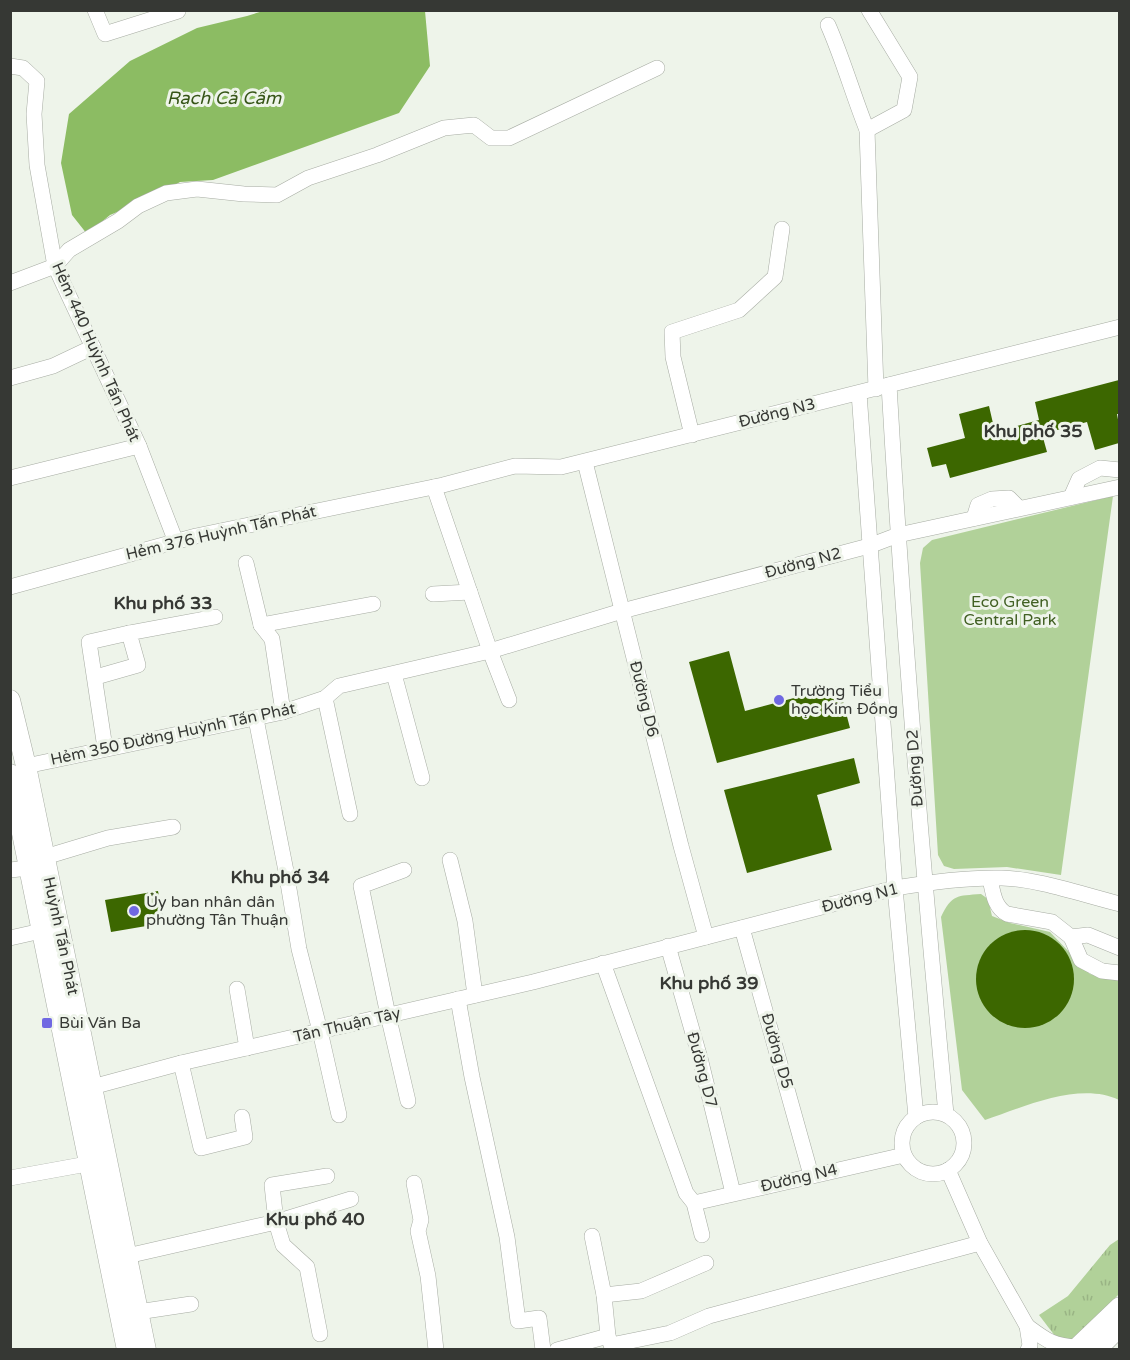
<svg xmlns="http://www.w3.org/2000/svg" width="1130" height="1360" font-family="'Varela Round',sans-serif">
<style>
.grass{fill:url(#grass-tufts)}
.park{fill:#b1d199}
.water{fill:#8cbc63}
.building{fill:#3c6700}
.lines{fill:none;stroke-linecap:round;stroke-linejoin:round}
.minor-casing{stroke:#a7aca3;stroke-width:16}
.major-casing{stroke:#a7aca3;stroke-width:21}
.minor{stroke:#fff;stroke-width:15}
.major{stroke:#fff;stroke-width:20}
.poi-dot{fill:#7068e2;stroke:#eef4ea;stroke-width:2}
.labels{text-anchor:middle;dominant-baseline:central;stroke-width:6;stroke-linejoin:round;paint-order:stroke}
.street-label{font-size:16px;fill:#363834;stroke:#eef4ea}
.park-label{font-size:16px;fill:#416023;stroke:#eef4ea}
.poi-label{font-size:16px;fill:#363834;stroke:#eef4ea;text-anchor:start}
.water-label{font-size:18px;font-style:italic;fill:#365517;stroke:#eef4ea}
.neighbourhood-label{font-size:18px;font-weight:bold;fill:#363834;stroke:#eef4ea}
</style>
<defs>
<pattern id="grass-tufts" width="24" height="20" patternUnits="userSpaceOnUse" patternTransform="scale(1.5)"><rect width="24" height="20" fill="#b1d199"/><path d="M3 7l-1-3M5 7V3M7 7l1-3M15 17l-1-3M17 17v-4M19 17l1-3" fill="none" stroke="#99b484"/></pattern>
</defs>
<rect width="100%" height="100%" fill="#eef4ea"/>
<path class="grass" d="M1119,1239V1294L1065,1349L1039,1315L1068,1296L1110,1245Z"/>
<g class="park">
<path d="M1113,496L1061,875L1007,867L954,869L944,866L938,855L920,563L923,548L932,540Z"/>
<path d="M981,894L988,899L992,916L1010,923L1050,932L1090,974L1119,979V1100C1080,1081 1023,1107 985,1120L962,1090L941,917C952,894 957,896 981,894Z"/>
</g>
<path class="water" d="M263,11H425L430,66L399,113L213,180L180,182L153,197L110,215L87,234L72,215L61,163L69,114L130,61L197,28L247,16Z"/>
<g class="building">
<path d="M1119,380V414H1117L1119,425V443L1095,450L1087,422L1042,434L1047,452L950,478L946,464L932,467L927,448L965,438L959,414L989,406L995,432L1039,420L1035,402Z"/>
<path d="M729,651L745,711L839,686L850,728L717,763L689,662Z"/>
<path d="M854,758L860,783L817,795L832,850L747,873L724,790Z"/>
<path d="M158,891L164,923L111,932L105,900Z"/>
<circle cx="1025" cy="979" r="49"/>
</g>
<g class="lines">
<g class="minor-casing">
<g id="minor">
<path d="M95,10L105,34L178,11"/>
<path d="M828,25C843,59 853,95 867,130L876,389"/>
<path d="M10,66L23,68L37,81L34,114L37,165L55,266L139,446L176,542"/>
<path d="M867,130L904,110L910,77L869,10"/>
<path d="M10,283L55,266L69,250L118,221L138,206L166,193L197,189L244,194L277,195L308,178L377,155L444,128L474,125L491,138H509L657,68"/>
<path d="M10,378L53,366L93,347"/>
<path d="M889,385C903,629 923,871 946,1114"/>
<path d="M859,393L895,888L916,1117"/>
<path d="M692,435L673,357L672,332L739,310L775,277L782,229"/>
<path d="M585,462L681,846L706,937"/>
<path d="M10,478L139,446"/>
<path d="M434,487L490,651L509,700"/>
<path d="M1071,497L1079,479L1100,468L1120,470"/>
<path d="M974,518L978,505L992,499L1009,498L1019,508"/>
<path d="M246,563L261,625L272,639L283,712"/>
<path d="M10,587L196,536L443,485L515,466L561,467L1120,327"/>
<path d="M433,594L470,592"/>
<path d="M261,625L373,604"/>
<path d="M394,674L422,778"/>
<path d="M96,677L138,665L129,633L215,617"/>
<path d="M325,698L350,814"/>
<path d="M256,719L286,871L299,949L320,1031L339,1115"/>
<path d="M105,748L89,642L129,633"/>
<path d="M26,766L283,712L325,698L339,686L490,651L622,611L869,546L898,535L1120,487"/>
<path d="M45,857L108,838L173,827"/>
<path d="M450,860L465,921L475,995"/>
<path d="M10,870L29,868"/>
<path d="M404,870L361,886L388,1015L408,1101"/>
<path d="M990,879C993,892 994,907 1007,914L1052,922L1071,937L1088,935L1120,948"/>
<path d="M742,928L811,1175"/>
<path d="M1071,937L1081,960L1102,971L1120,973"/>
<path d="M10,938L41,931"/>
<path d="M668,946L700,1058L733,1193"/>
<path d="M603,963L686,1193L694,1203L702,1235"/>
<path d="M237,989L247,1048"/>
<path d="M458,999L472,1077L507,1237L518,1321L539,1318L543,1350"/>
<path d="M181,1063L201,1148L245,1137L242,1117"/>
<path d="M92,1087L181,1063L533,982L895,888C930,882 967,877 1002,878C1039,879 1083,895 1120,904"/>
<circle cx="933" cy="1143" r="31"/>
<path d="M948,1170L980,1243L1027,1326L1030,1345L1028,1350"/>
<path d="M10,1178L98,1162"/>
<path d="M414,1183L421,1220L418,1231L428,1276L436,1350"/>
<path d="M694,1203L904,1155"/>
<path d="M592,1236L604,1295L608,1336L611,1345L670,1333L709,1316L980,1243"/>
<path d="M127,1256L276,1222L351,1199"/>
<path d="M604,1295L641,1291L706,1263"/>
<path d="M138,1312L191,1304"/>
<path d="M1027,1326C1046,1340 1053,1346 1077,1347"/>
<path d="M320,1334L307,1267L283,1245L276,1222L272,1185L327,1176"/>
<path d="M557,1350L608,1336"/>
</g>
</g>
<g class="major-casing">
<g id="major">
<path d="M10,700L26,766L146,1350"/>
<path d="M10,774L127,1350"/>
<path d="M1075,1350L1120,1307"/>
<path d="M1096,1350L1120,1326"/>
</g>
</g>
<use href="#minor" class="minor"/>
<use href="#major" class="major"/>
</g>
<g class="poi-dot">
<circle cx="779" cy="700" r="6"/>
<circle cx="134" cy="911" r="6"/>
<rect x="41" y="1017" width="12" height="12" rx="3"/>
</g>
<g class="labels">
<g class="street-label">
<text transform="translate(96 352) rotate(66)">Hẻm 440 Huỳnh Tấn Phát</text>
<text transform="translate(777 413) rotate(-14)">Đường N3</text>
<text transform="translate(221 533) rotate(-13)">Hẻm 376 Huỳnh Tấn Phát</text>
<text transform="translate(803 563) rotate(-15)">Đường N2</text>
<text transform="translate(644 699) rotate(76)">Đường D6</text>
<text transform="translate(173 734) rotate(-12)">Hẻm 350 Đường Huỳnh Tấn Phát</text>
<text transform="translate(915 768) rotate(-94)">Đường D2</text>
<text transform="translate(860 898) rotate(-14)">Đường N1</text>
<text transform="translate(61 936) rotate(78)">Huỳnh Tấn Phát</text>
<text transform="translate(347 1025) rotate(-13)">Tân Thuận Tây</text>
<text transform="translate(777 1051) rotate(74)">Đường D5</text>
<text transform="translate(702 1070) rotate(75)">Đường D7</text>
<text transform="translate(799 1178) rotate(-13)">Đường N4</text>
</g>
<g class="park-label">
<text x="1010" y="602">Eco Green<tspan x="1010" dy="18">Central Park</tspan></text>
</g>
<g class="poi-label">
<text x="791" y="691">Trường Tiểu<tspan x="791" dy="18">học Kim Đồng</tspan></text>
<text x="146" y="902">Ủy ban nhân dân<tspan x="146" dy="18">phường Tân Thuận</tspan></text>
<text x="59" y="1023">Bùi Văn Ba</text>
</g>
<g class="water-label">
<text x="224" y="98">Rạch Cả Cấm</text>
</g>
<g class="neighbourhood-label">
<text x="1033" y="431">Khu phố 35</text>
<text x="163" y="603">Khu phố 33</text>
<text x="280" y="877">Khu phố 34</text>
<text x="709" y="983">Khu phố 39</text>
<text x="315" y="1219">Khu phố 40</text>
</g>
</g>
<rect width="1130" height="1360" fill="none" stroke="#363834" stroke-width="24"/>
</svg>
